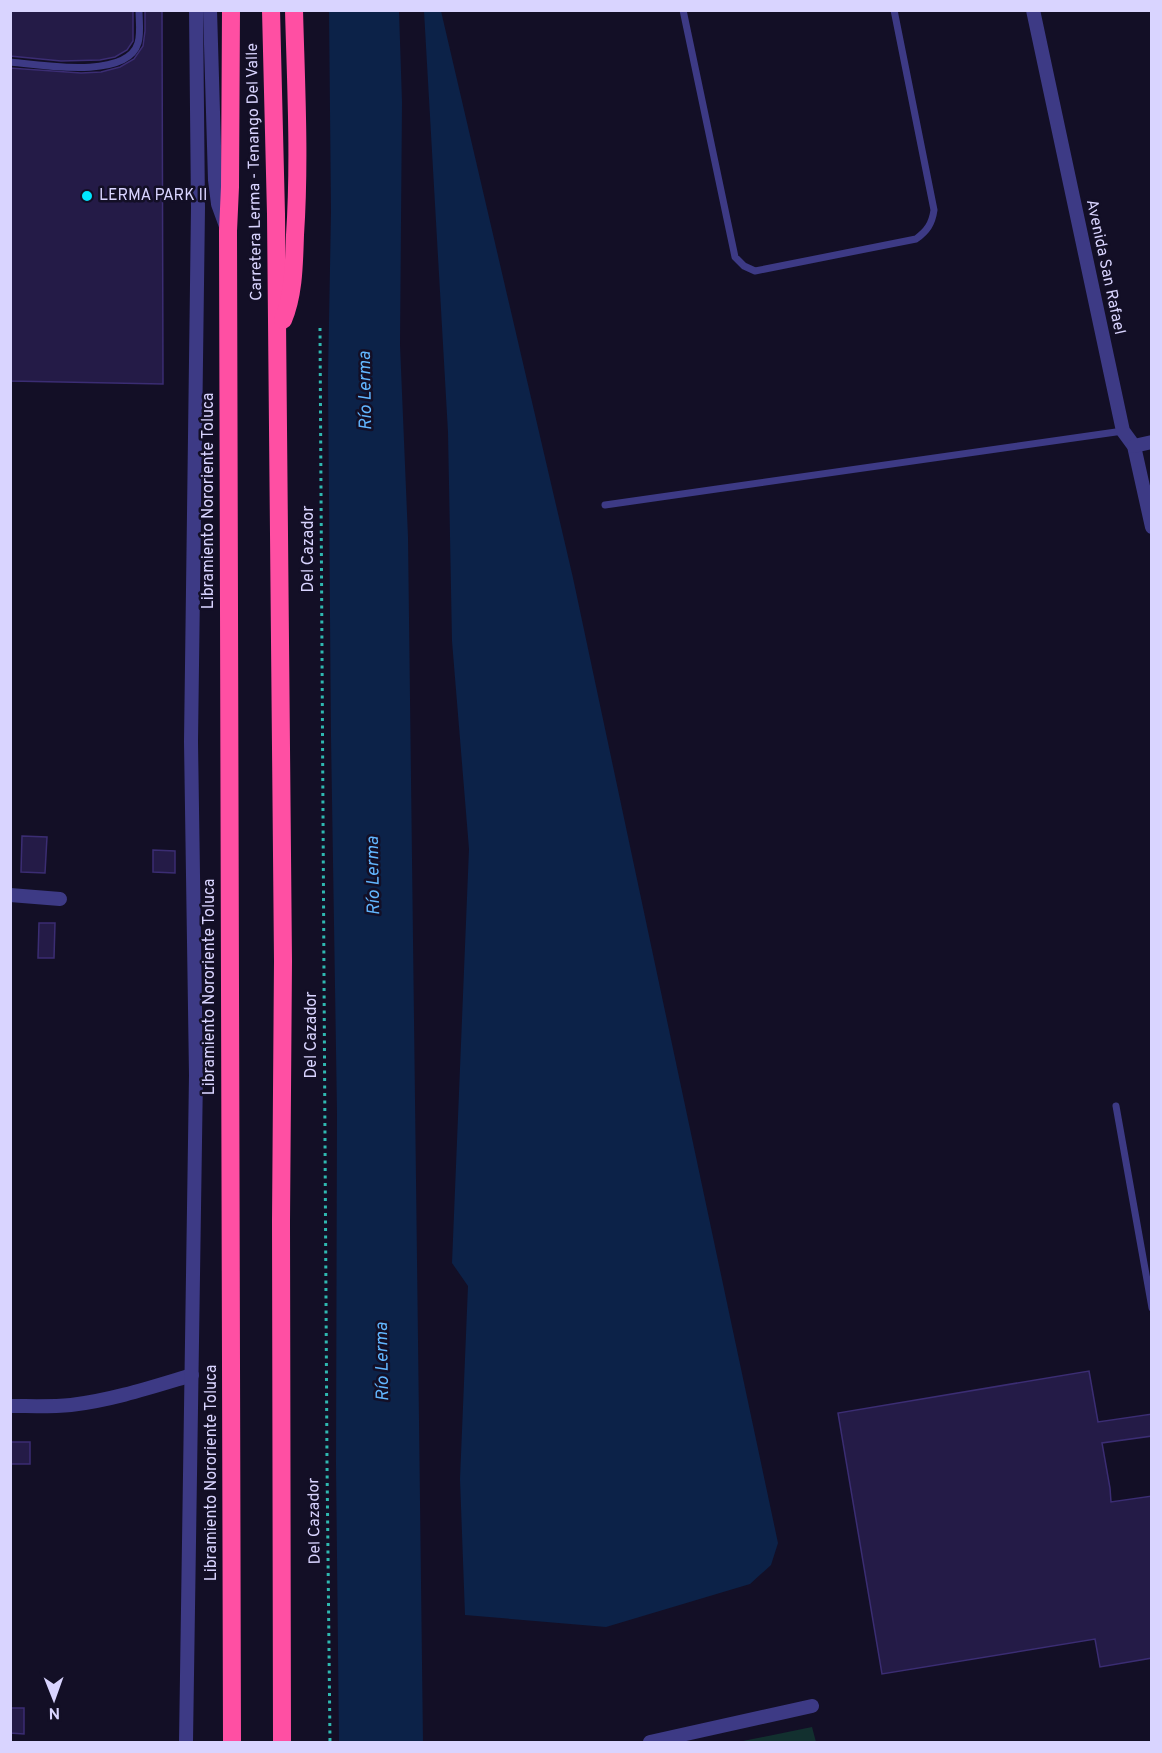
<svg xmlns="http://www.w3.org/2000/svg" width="1162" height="1753" font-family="Overpass,sans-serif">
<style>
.green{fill:#12302f}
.water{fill:#0c2248}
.building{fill:#241b47;stroke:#3b2d73;stroke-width:1.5}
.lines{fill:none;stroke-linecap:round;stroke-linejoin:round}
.path{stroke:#2fb8b0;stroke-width:3;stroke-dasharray:3 4.5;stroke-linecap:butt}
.service{stroke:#3d3a85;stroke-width:7}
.minor{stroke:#3d3a85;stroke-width:14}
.motorway{stroke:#ff4fa3;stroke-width:18}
.poi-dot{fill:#00e5ff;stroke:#130f26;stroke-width:2}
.labels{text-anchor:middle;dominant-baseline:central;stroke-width:5;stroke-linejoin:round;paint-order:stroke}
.street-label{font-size:16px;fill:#d9d4ff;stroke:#130f26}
.poi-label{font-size:16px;fill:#d9d4ff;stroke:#130f26;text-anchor:start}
.water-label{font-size:18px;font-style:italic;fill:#62b6ff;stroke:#130f26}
</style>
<rect width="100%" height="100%" fill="#130f26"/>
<path class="green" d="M812,1727L816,1742H738Z"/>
<g class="water">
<path d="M329,11H399L402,102L400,345L408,537L423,1742H339L336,1465L337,1112L331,737L328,378L331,212Z"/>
<path d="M424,11H441L573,578L778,1543L771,1565L750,1584L606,1627L465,1615L460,1479L468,1286L452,1263L469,849L452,641L448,432Z"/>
</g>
<g class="building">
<path d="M10,10H133V41L127,50L115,57L100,60L61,61L10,56Z"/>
<path d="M145,10H162L163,384L10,381V68L81,73L101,72L120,67L134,59L143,46L145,31Z"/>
<path d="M22,836L47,837L45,873L21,872Z"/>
<path d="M153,850L175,851V873L153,872Z"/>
<path d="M39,923H55L54,958H38Z"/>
<path d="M1089,1371L1098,1422L1152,1414V1436L1102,1443L1110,1488L1111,1502L1152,1496V1658L1100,1667L1095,1639L882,1674L838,1413Z"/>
<rect x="10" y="1442" width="20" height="22"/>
<path d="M10,1708H24V1734L10,1733Z"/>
</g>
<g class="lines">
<path class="path" d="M320,328L327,1463L330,1742"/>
<g class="service">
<path d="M683,10L735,257L744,266L755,271L916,239C927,231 932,224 934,210L894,10"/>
<path d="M10,62C40,65 127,80 138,43C141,33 139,21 139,10"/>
<path d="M605,505L1123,431"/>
<path d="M1116,1106L1152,1308"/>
</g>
<g class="minor">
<path d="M210,10L215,180L218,204L226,226"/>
<path d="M1033,10L1123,431L1134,446L1152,527"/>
<path d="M1134,446L1152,442"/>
<path d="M10,895L60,899"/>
<path d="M10,1406C30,1406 51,1407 71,1405C113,1400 152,1387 192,1375"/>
<path d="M186,1742L196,1075L191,742L198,208L196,10"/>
<path d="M650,1742L812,1706"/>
</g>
<g class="motorway">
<path d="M231,10L230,187L228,231L232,1742"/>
<path d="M271,10L276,214L283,961L281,1221L282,1742"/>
<path d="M283,320C294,294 294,263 295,235C300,160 296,85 294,10"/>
</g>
</g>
<circle class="poi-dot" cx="87" cy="196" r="6"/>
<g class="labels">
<g class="street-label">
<text transform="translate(255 172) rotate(-91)">Carretera Lerma - Tenango Del Valle</text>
<text transform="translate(1105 267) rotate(78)">Avenida San Rafael</text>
<text transform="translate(209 501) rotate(-90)">Libramiento Nororiente Toluca</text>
<text transform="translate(309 549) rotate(-90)">Del Cazador</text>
<text transform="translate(210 987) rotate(-90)">Libramiento Nororiente Toluca</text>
<text transform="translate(312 1035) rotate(-90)">Del Cazador</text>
<text transform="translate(212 1473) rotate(-90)">Libramiento Nororiente Toluca</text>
<text transform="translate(315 1521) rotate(-91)">Del Cazador</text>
</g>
<g class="poi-label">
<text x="99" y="196">LERMA PARK II</text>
</g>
<g class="water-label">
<text transform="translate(366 391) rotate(-91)">Río Lerma</text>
<text transform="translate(374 876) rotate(-91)">Río Lerma</text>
<text transform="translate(383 1362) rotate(-91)">Río Lerma</text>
</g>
</g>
<rect width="1162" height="1753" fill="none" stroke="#d9d4ff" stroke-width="24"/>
<g transform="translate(54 1699) rotate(179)" stroke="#130f26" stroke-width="4.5" paint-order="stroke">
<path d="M0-4.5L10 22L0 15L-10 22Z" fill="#d9d4ff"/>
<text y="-9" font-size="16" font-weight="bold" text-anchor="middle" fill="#d9d4ff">N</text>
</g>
</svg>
